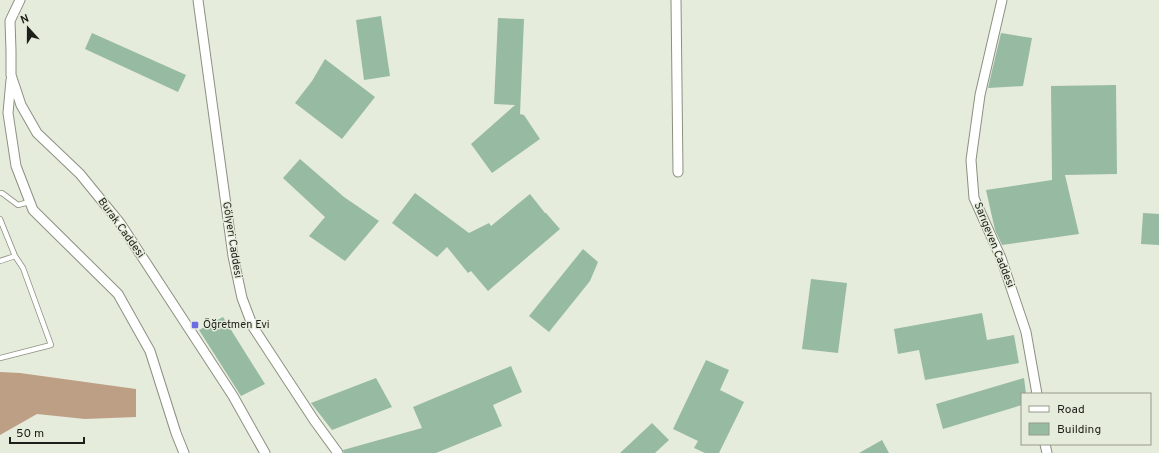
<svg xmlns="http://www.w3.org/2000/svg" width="1159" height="453" font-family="Overpass,sans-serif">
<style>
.forest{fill:#bd9f85}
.building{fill:#97baa2}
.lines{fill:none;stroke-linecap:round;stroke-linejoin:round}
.lane-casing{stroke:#8b9181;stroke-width:6}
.street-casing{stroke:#8b9181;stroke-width:11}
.lane{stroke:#fff;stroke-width:4.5}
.street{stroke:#fff;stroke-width:9}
.poi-dot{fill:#696ce5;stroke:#e6ecdb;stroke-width:1.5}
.labels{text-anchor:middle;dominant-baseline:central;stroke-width:3;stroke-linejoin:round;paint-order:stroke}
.street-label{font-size:11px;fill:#1d201a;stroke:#e6ecdb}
.poi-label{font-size:11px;fill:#1d201a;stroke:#e6ecdb;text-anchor:start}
</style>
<rect width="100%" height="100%" fill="#e6ecdb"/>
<path class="forest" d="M0,372L20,373L136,389V417L85,419L37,414L0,435Z"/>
<g class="building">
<path d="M381,16L390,76L364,80L356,20Z"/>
<path d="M498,18L524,19L520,114L524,115L540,139L492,173L471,144L515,105L494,104Z"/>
<path d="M92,33L186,75L178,92L85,49Z"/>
<path d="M1001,33L1032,38L1023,86L988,88Z"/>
<path d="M325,59L375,97L342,139L295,103L312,81Z"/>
<path d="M1116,85L1117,174L1065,175L1079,234L1002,245L995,230L986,190L1052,180L1051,86Z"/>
<path d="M300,159L344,197L379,221L345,261L309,236L325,217L283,178Z"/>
<path d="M415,193L469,233L489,223L491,226L530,194L545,213H546L560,229L488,291L471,271L468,273L447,247L437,257L392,223Z"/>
<path d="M1143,213L1159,214V245L1141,244Z"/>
<path d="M583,249L598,262L590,281L549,332L529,316Z"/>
<path d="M811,279L847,283L838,353L802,349Z"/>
<path d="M982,313L987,340L1014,335L1019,363L925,380L919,350L898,354L894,329Z"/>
<path d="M223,317L265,384L241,396L199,330Z"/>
<path d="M706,360L729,370L720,390L744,402L719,453H705L694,448L698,441L673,429Z"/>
<path d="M511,366L522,392L493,405L502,426L436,453H344L343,450L422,428L413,407Z"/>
<path d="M376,378L392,407L332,430L311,403Z"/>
<path d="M1024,378L1026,394H1022V405L943,429L936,404Z"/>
<path d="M652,423L669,440L655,453H620Z"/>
<path d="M882,440L889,453H859Z"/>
</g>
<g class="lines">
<g class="lane-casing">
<g id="lane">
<path d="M0,193H2L18,205L29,202"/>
<path d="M0,219L15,256L23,268L51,345L0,358"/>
<path d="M0,261L15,256"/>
</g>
</g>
<g class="street-casing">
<g id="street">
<path d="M20,0L10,21L11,51V75L21,105L37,133L80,174L120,223L233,396L265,453"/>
<path d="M198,0L233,256L242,298L253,327L314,420L338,453"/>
<path d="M676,0L678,172"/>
<path d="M1002,0L980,95L971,160L974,198L1001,258L1026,332L1037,394"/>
<path d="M11,80L8,113L16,166L33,210L118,294L150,351L176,433L184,453"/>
<path d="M1045,444L1047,453"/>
</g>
</g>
<use href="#lane" class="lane"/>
<use href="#street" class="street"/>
</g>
<rect class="poi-dot" x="191" y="321" width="8" height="8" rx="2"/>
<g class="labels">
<g class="street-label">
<text transform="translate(121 228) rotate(54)">Burak Caddesi</text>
<text transform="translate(232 240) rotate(81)">Gölyeri Caddesi</text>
<text transform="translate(994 245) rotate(68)">Sarıgeven Caddesi</text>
</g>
<g class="poi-label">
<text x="203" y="325">Öğretmen Evi</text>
</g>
</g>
<rect x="1021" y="393" width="130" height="52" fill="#e6ecdb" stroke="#969a8e"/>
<rect x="1029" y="406" width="20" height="6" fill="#ffffff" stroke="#969a8e"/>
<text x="1057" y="413" font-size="12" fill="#1d201a">Road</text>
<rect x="1029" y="423" width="20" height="12" fill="#97baa2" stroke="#969a8e"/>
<text x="1057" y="433" font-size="12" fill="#1d201a">Building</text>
<g transform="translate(28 28) rotate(339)" stroke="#e6ecdb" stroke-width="3" paint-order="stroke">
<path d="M0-3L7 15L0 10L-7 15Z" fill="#1d201a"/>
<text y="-6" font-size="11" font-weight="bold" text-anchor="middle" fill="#1d201a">N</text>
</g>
<path d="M10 437v6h74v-6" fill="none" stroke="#1d201a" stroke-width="2"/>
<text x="16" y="437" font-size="12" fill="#1d201a" stroke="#e6ecdb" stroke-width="3" paint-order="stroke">50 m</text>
</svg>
